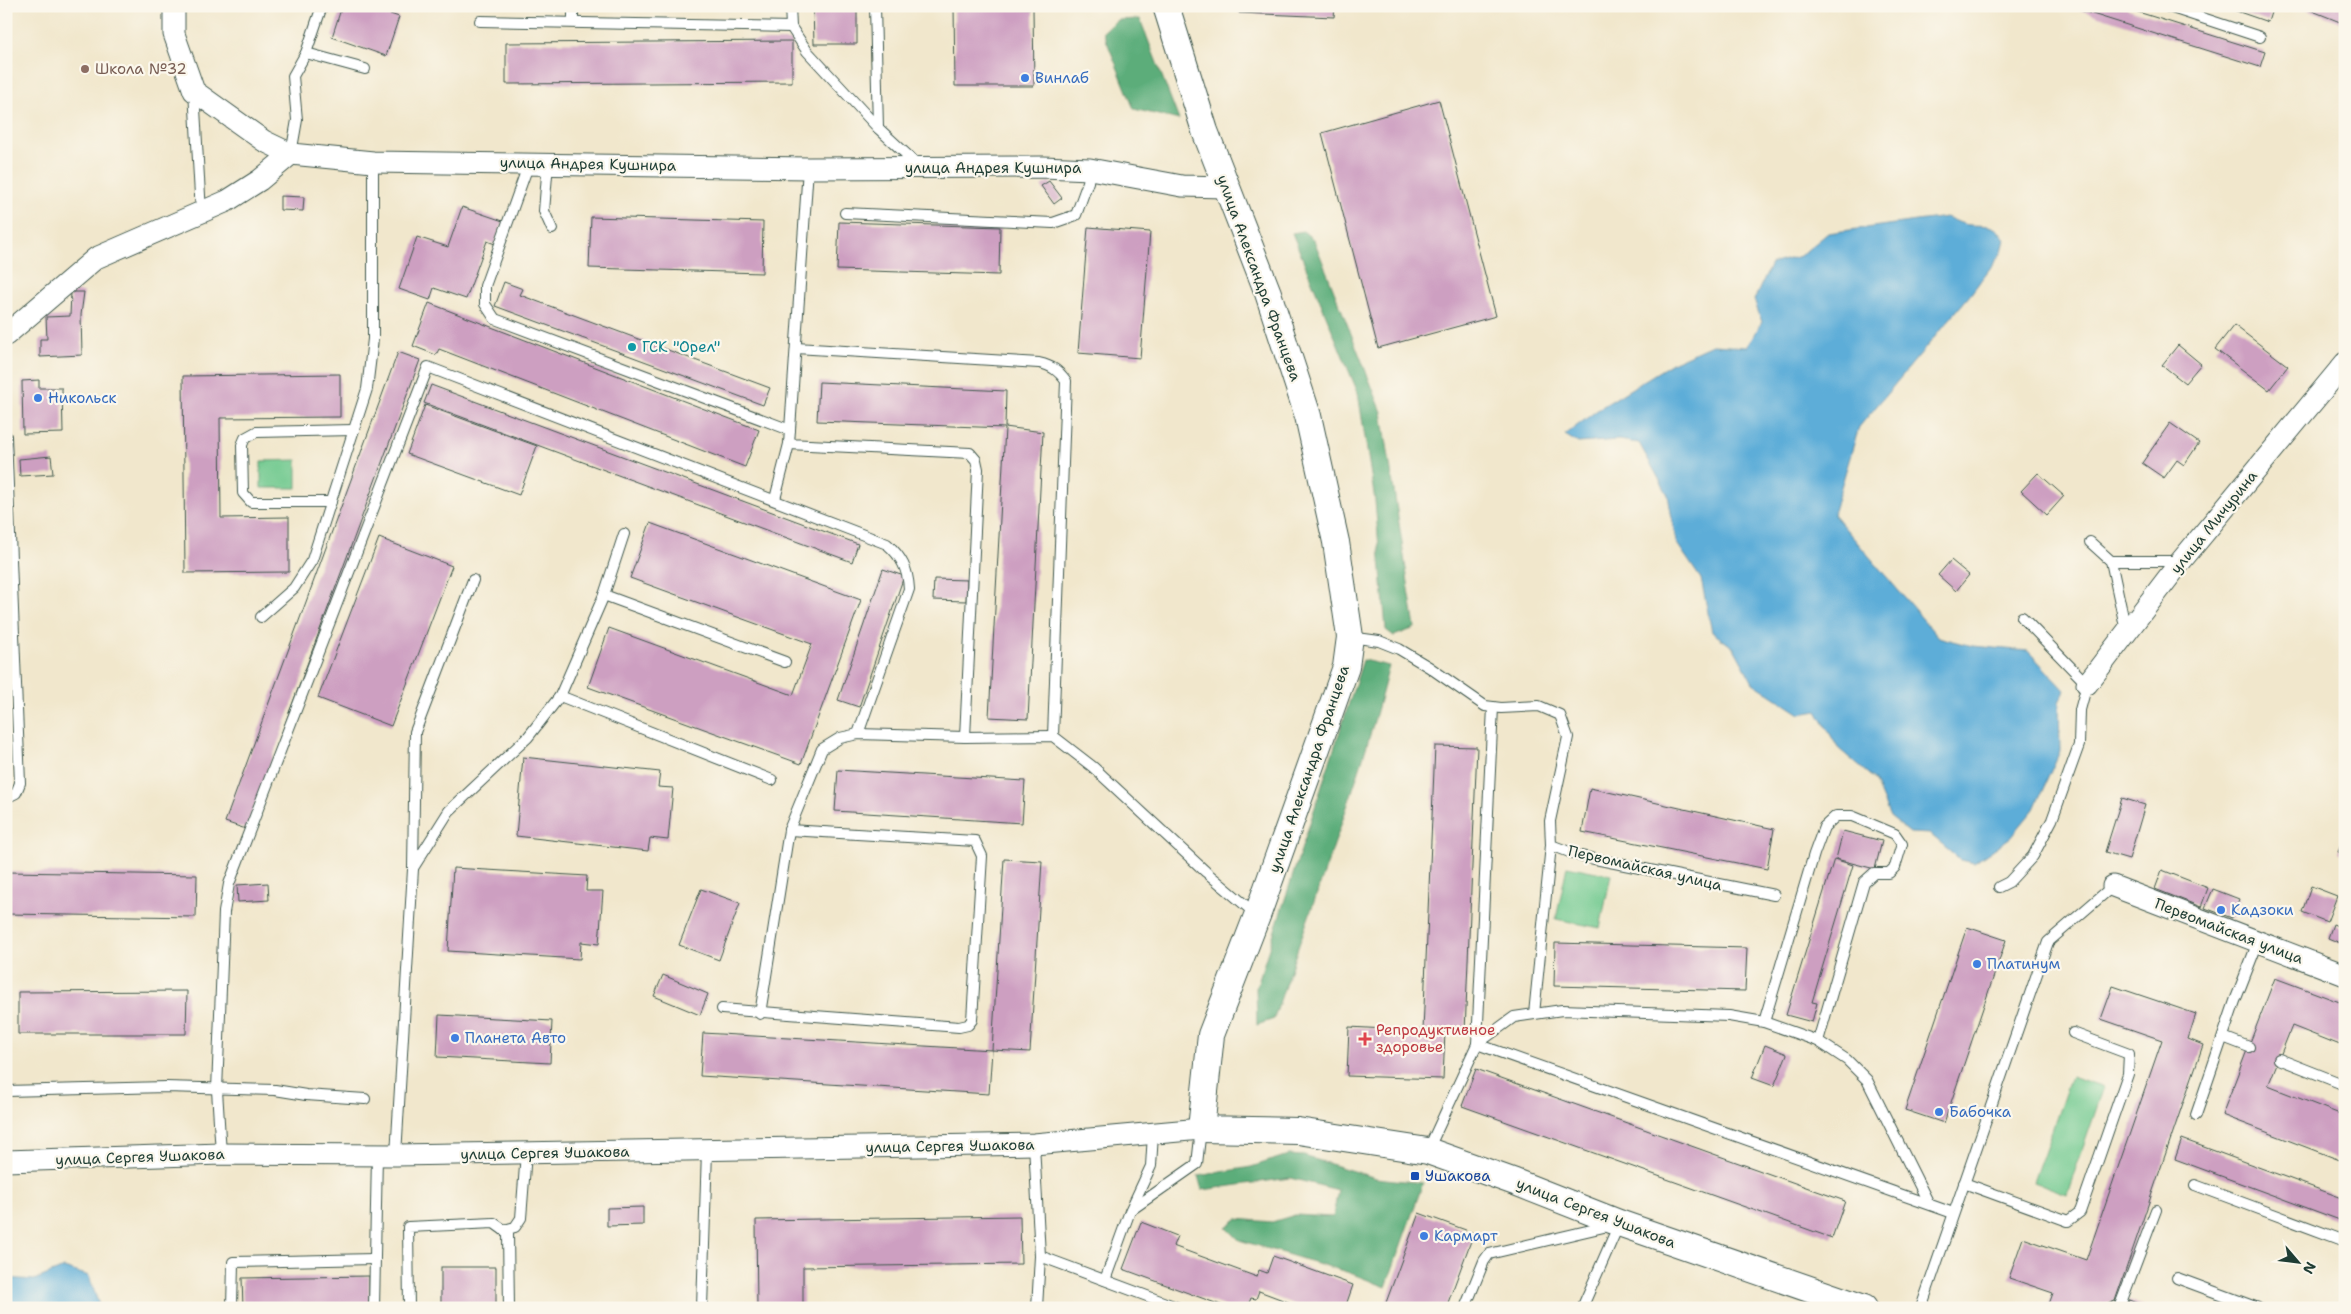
<svg xmlns="http://www.w3.org/2000/svg" width="2351" height="1314" font-family="'Shantell Sans',sans-serif">
<style>
.green{fill:#71c98f;stroke:#488362}
.forest{fill:#5cad7a;stroke:#3e7557}
.water{fill:#5dadd8;stroke:#3e7586}
.building{fill:#cd9fc1}
.lines{fill:none;stroke-linecap:round;stroke-linejoin:round}
.service-casing{stroke:#3e564b;stroke-width:12}
.minor-casing{stroke:#3e564b;stroke-width:23}
.tertiary-casing{stroke:#3e564b;stroke-width:28}
.service{stroke:#fff;stroke-width:10}
.minor{stroke:#fff;stroke-width:21}
.tertiary{stroke:#fff;stroke-width:26}
.education-dot{fill:#8d6e63;stroke:#fbf7ec;stroke-width:2}
.shop-dot{fill:#3f7fe0;stroke:#fbf7ec;stroke-width:2}
.culture-dot{fill:#0f9aa8;stroke:#fbf7ec;stroke-width:2}
.health-dot{fill:#e0444e;stroke:#fbf7ec;stroke-width:2}
.transit-dot{fill:#1a4fb4;stroke:#fbf7ec;stroke-width:2}
.labels{text-anchor:middle;dominant-baseline:central;stroke-width:4.5;stroke-linejoin:round;paint-order:stroke}
.education-label{font-size:15px;fill:#785e54;stroke:#fbf7ec;text-anchor:start}
.shop-label{font-size:15px;fill:#366cbe;stroke:#fbf7ec;text-anchor:start}
.street-label{font-size:15px;fill:#1f3d34;stroke:#fbf7ec}
.culture-label{font-size:15px;fill:#0d838f;stroke:#fbf7ec;text-anchor:start}
.health-label{font-size:15px;fill:#be3a42;stroke:#fbf7ec;text-anchor:start}
.transit-label{font-size:15px;fill:#164399;stroke:#fbf7ec;text-anchor:start}
</style>
<rect width="100%" height="100%" fill="#fbf7ec"/>
<filter id="ink" filterUnits="userSpaceOnUse"><feTurbulence type="fractalNoise" baseFrequency=".02" numOctaves="2"/><feDisplacementMap in="SourceGraphic" scale="10" xChannelSelector="R" yChannelSelector="G"/><feConvolveMatrix kernelMatrix="1 2 1 2 8 2 1 2 1" color-interpolation-filters="sRGB"/></filter>
<filter id="wash" filterUnits="userSpaceOnUse"><feTurbulence type="fractalNoise" baseFrequency=".0096" numOctaves="4" result="noise"/><feDisplacementMap in="SourceGraphic" scale="20" xChannelSelector="R" yChannelSelector="G"/><feGaussianBlur stdDeviation="1.12" result="paint"/><feColorMatrix in="noise" values="0 0 0 0 0 0 0 0 0 0 0 0 0 0 0 0 0 1.4 0 .05"/><feComposite in="paint" operator="in"/></filter>
<g filter="url(#wash)">
<rect width="100%" height="100%" fill="#f1e7cc"/>
<g class="green">
<path d="M297,460V488H261V461Z"/>
<path d="M1567,866L1611,875L1600,928L1556,919Z"/>
<path d="M2071,1076L2104,1087L2067,1194L2034,1182Z"/>
</g>
<g class="forest">
<path d="M1140,19L1179,120L1134,109L1103,32L1117,20Z"/>
<path d="M1303,231L1314,240L1382,412L1415,628L1394,636L1386,630L1375,501L1358,393L1292,233Z"/>
<path d="M1363,660L1389,666C1359,787 1312,901 1274,1019L1257,1025L1256,988Z"/>
<path d="M1288,1155L1304,1156L1376,1178L1423,1183L1386,1287L1350,1273L1239,1240L1226,1227L1237,1219L1272,1222L1295,1215L1333,1217L1338,1190L1290,1178L1202,1190L1198,1176L1251,1167Z"/>
</g>
<g class="water">
<path d="M1946,217C1953,219 1962,225 1970,225C1986,226 1995,223 2005,239L2002,252L1970,295L1859,427L1833,514L1938,637L1973,646L2028,651L2065,690L2059,702L2060,751L2034,809L2011,837L1974,863L1961,860L1930,834L1910,833L1890,817L1874,779L1838,748L1817,711L1800,714L1753,683L1734,648L1712,632L1701,579L1676,542L1668,495L1639,443L1618,440L1578,443L1565,435L1600,408L1674,362L1712,345L1747,347L1762,322L1754,300L1771,264L1800,256L1828,233Z"/>
<path d="M64,1268L89,1276L100,1308H6V1278L34,1280Z"/>
</g>
<g id="blocks">
<g class="building">
<rect x="117" y="6" width="46" height="3"/>
<path d="M342,6H367L399,17L386,56L332,37Z"/>
<path d="M813,6H857V44H814Z"/>
<path d="M954,6L1033,8L1034,86H955Z"/>
<path d="M1239,6H1335L1334,17L1239,13Z"/>
<path d="M2067,6H2119L2265,52L2260,67Z"/>
<path d="M2222,6H2273L2268,22Z"/>
<path d="M2300,6H2345V24Z"/>
<path d="M792,41V82L506,84V43Z"/>
<path d="M1439,100L1496,316L1378,348L1322,133Z"/>
<path d="M1049,181L1062,198L1054,204L1041,186Z"/>
<path d="M280,196L304,197L303,211L280,210Z"/>
<path d="M462,207L503,221L495,244L487,241L466,299L434,288L430,300L399,289L417,237L448,247Z"/>
<path d="M591,217L763,222L762,273L589,268Z"/>
<path d="M839,222L1000,227L999,275L837,270Z"/>
<path d="M1088,227L1150,232L1140,358L1078,353Z"/>
<path d="M504,282L523,289L520,295L770,388L763,405L495,306Z"/>
<path d="M71,292H84L81,315L82,355L40,357V339H47L46,317L70,316Z"/>
<path d="M429,303L759,430L745,467L439,349L436,355L413,346Z"/>
<path d="M2234,325L2288,366L2269,390L2215,349Z"/>
<path d="M2178,345L2201,364L2185,383L2162,365Z"/>
<path d="M398,352L420,360L246,829L225,822Z"/>
<path d="M340,374V417L220,418L221,518L289,517V572L185,573L183,376Z"/>
<path d="M39,380V388H62L63,433L23,434L22,381Z"/>
<path d="M819,382L1006,391L1005,427L1043,432L1028,719L989,717L1005,428L817,421Z"/>
<path d="M431,385L858,544L852,562L424,403Z"/>
<path d="M425,405L537,446L519,495L407,454Z"/>
<path d="M2170,423L2199,443L2184,465L2177,460L2164,478L2142,463Z"/>
<path d="M51,456L53,474L20,476L19,459Z"/>
<path d="M2038,473L2064,496L2047,515L2021,491Z"/>
<path d="M650,523L861,600L801,764L588,687L609,628L793,695L812,644L630,578Z"/>
<path d="M379,538L452,566L391,726L318,698Z"/>
<path d="M1951,560L1969,575L1956,591L1938,575Z"/>
<path d="M883,569L904,576L859,707L838,700Z"/>
<path d="M934,579L967,580L966,601L933,600Z"/>
<path d="M1435,746L1477,747L1465,1032L1445,1031L1443,1079L1347,1076L1349,1027L1423,1031Z"/>
<path d="M523,757L660,772L658,787L673,788L668,840L650,838L648,851L516,836Z"/>
<path d="M838,770L1025,781L1022,823L835,811Z"/>
<path d="M1590,788L1774,829L1767,869L1582,832Z"/>
<path d="M2122,798L2145,805L2129,859L2105,852Z"/>
<path d="M1843,831L1882,841L1875,869L1836,859Z"/>
<path d="M2345,835V855L2338,852Z"/>
<path d="M1004,859L1042,861L1030,1052L992,1050Z"/>
<path d="M1834,859L1853,865L1812,1002L1817,1003L1812,1022L1786,1015Z"/>
<path d="M453,868L587,876L586,891H603L599,944L581,942L580,959L448,951Z"/>
<path d="M2162,870L2208,888L2201,907L2155,889Z"/>
<path d="M6,872L197,875L196,917L6,914Z"/>
<path d="M268,883L269,900L238,902L237,885Z"/>
<path d="M2311,886L2337,896L2327,922L2302,912Z"/>
<path d="M701,889L740,903L719,960L679,945Z"/>
<path d="M2213,889L2239,899L2232,918L2205,908Z"/>
<path d="M2333,924L2345,929V945L2328,938Z"/>
<path d="M1967,927L2006,940L1944,1123L1905,1110Z"/>
<path d="M1555,943L1747,948L1745,991L1554,986Z"/>
<path d="M663,975L708,994L700,1015L654,996Z"/>
<path d="M2275,978L2345,1004V1047L2292,1026L2268,1086L2345,1116V1162L2222,1115Z"/>
<path d="M2113,986L2196,1014L2188,1039L2203,1045L2115,1301L2098,1308L2088,1305L2087,1308H2050L2048,1307L2053,1293L2009,1278L2023,1238L2086,1260L2162,1040L2101,1019Z"/>
<path d="M187,991L186,1034H18V992Z"/>
<path d="M439,1015L552,1021L550,1063L437,1057Z"/>
<path d="M703,1033L992,1050L989,1094L700,1076Z"/>
<path d="M1765,1045L1787,1054L1774,1086L1752,1078Z"/>
<path d="M1476,1069L1845,1201L1832,1238L1462,1106Z"/>
<path d="M2182,1139L2345,1199V1222L2175,1159Z"/>
<path d="M643,1207V1225L607,1226V1208Z"/>
<path d="M1419,1213L1474,1233L1446,1308H1384Z"/>
<path d="M1020,1216L1021,1264L803,1267V1308H757L756,1220Z"/>
<path d="M1141,1222L1177,1236L1173,1246L1257,1277L1259,1270L1267,1273L1273,1256L1353,1285L1345,1308H1304L1259,1291L1256,1299L1251,1298L1247,1308H1229L1123,1269Z"/>
<rect x="441" y="1267" width="55" height="41"/>
<path d="M369,1276V1308H243L242,1278Z"/>
<path d="M2129,1300L2148,1308H2126Z"/>
</g>
</g>
</g>
<g filter="url(#ink)">
<use href="#blocks" fill-opacity="0" stroke="#3e564b" stroke-width="1"/>
<g class="lines">
<g class="service-casing">
<g id="service">
<path d="M573,6V22"/>
<path d="M790,6L791,27L807,51L878,128L918,165"/>
<path d="M875,6L878,128"/>
<path d="M2166,6L2260,37"/>
<path d="M480,21L791,27"/>
<path d="M306,53L365,69"/>
<path d="M194,91L201,213"/>
<path d="M291,154L297,120L293,76L306,53L322,6"/>
<path d="M529,163L485,286V304L495,319L790,430"/>
<path d="M548,163L544,211L552,229"/>
<path d="M808,168L789,444L970,453L976,460L978,469L965,737"/>
<path d="M845,213L1053,223L1076,215L1088,182L1090,169"/>
<path d="M796,348L1039,363C1052,366 1058,370 1066,381L1053,736"/>
<path d="M6,436L20,783L16,793L6,798"/>
<path d="M775,499L789,444"/>
<path d="M331,502H251L243,493L242,445L245,438L256,432L354,430"/>
<path d="M2090,542L2111,561L2126,631"/>
<path d="M2111,561H2180"/>
<path d="M604,595L785,662"/>
<path d="M261,617L294,588L312,560L367,389L373,339V162"/>
<path d="M1350,637L1379,641L1399,649L1429,667L1485,706L1501,708L1539,706L1560,715L1568,737L1550,821L1551,845L1580,856L1774,895"/>
<path d="M560,696L772,780"/>
<path d="M413,868L449,811L528,737L560,696L604,595L624,534"/>
<path d="M1999,887L2009,882L2033,856L2052,820L2079,745L2080,710L2087,684L2022,617"/>
<path d="M722,1009L959,1027L968,1025L972,1020L982,856L975,841L789,830"/>
<path d="M760,1014L789,830L822,749L840,738L858,734L965,737L1053,736L1093,767L1206,872L1257,915"/>
<path d="M1534,1014L1551,845"/>
<path d="M1764,1022L1814,854L1824,827L1836,816H1852L1895,834L1902,844L1895,867L1889,873H1874L1864,882L1818,1041"/>
<path d="M2223,1037L2249,1047"/>
<path d="M1477,1044L1514,1017L1562,1010L1729,1016L1764,1022L1818,1041L1847,1060L1867,1080L1929,1204"/>
<path d="M1477,1044L1953,1213"/>
<path d="M2279,1059L2345,1085"/>
<path d="M6,1091L166,1087L275,1090L306,1095L365,1099"/>
<path d="M2196,1115L2235,1001L2258,942"/>
<path d="M1034,1144L1040,1256L1037,1308"/>
<path d="M1428,1150L1477,1044L1493,707"/>
<path d="M221,1154L217,1090L224,912L229,884L428,367L887,544C902,557 908,570 909,589L858,734"/>
<path d="M396,1155L413,869L415,732L473,580"/>
<path d="M1964,1183L2068,1221L2080,1212L2128,1074L2129,1054L2073,1033"/>
<path d="M2195,1185L2345,1241"/>
<path d="M1131,1210L1197,1164L1201,1129"/>
<path d="M504,1230L515,1227L521,1218L526,1153"/>
<path d="M1040,1256L1179,1308"/>
<path d="M2177,1278L2258,1308"/>
<path d="M1105,1280L1130,1211L1151,1166L1153,1134"/>
<path d="M232,1308L233,1262L374,1259"/>
<path d="M374,1308L377,1155"/>
<path d="M409,1308L408,1227L494,1223L508,1233L509,1308"/>
<path d="M702,1308L707,1150"/>
<path d="M1465,1308L1484,1261L1489,1254L1608,1226"/>
<path d="M1582,1308L1619,1224"/>
<path d="M1921,1308L2048,942L2113,886"/>
<path d="M2119,1308L2156,1210"/>
</g>
</g>
<g class="minor-casing">
<g id="minor">
<path d="M174,6V34L194,91L264,141L291,154L373,162L808,168L1043,167L1090,169L1182,186L1225,187"/>
<path d="M6,335L96,258L227,201L260,180L291,154"/>
<path d="M2087,684L2181,561L2345,363"/>
<path d="M2113,886L2345,975"/>
<path d="M6,1161L221,1154L396,1155L1034,1144L1201,1129"/>
</g>
</g>
<g class="tertiary-casing">
<path id="tertiary" d="M1166,6L1205,131L1268,293L1308,416L1336,542L1350,637L1346,667L1257,916L1211,1035L1201,1129L1298,1131L1428,1151L1515,1182L1619,1223L1864,1308"/>
</g>
<use href="#service" class="service"/>
<use href="#minor" class="minor"/>
<use href="#tertiary" class="tertiary"/>
</g>
</g>
<circle class="education-dot" cx="85" cy="69" r="5"/>
<g class="shop-dot">
<circle cx="1025" cy="78" r="5"/>
<circle cx="38" cy="398" r="5"/>
<circle cx="2221" cy="910" r="5"/>
<circle cx="1977" cy="964" r="5"/>
<circle cx="455" cy="1038" r="5"/>
<circle cx="1939" cy="1112" r="5"/>
<circle cx="1424" cy="1236" r="5"/>
</g>
<circle class="culture-dot" cx="632" cy="347" r="5"/>
<path class="health-dot" d="M1362.5 1031.5h5v5h5v5h-5v5h-5v-5h-5v-5h5z"/>
<rect class="transit-dot" x="1410" y="1171" width="10" height="10" rx="2.5"/>
<g class="labels">
<g class="education-label">
<text x="95" y="69">Школа №32</text>
</g>
<g class="shop-label">
<text x="1035" y="78">Винлаб</text>
<text x="48" y="398">Никольск</text>
<text x="2231" y="910">Кадзоки</text>
<text x="1987" y="964">Платинум</text>
<text x="465" y="1038">Планета Авто</text>
<text x="1949" y="1112">Бабочка</text>
<text x="1434" y="1236">Кармарт</text>
</g>
<g class="street-label">
<text transform="translate(588 164) rotate(1)">улица Андрея Кушнира</text>
<text x="993" y="168">улица Андрея Кушнира</text>
<text transform="translate(1259 278) rotate(70)">улица Александра Францева</text>
<text transform="translate(2214 522) rotate(-51)">улица Мичурина</text>
<text transform="translate(1309 769) rotate(-71)">улица Александра Францева</text>
<text transform="translate(1645 868) rotate(13)">Первомайская улица</text>
<text transform="translate(2229 931) rotate(21)">Первомайская улица</text>
<text transform="translate(950 1146) rotate(-1)">улица Сергея Ушакова</text>
<text transform="translate(545 1153) rotate(-1)">улица Сергея Ушакова</text>
<text transform="translate(140 1157) rotate(-2)">улица Сергея Ушакова</text>
<text transform="translate(1596 1213) rotate(21)">улица Сергея Ушакова</text>
</g>
<g class="culture-label">
<text x="642" y="347">ГСК "Орел"</text>
</g>
<g class="health-label">
<text x="1376" y="1030">Репродуктивное<tspan x="1376" dy="17">здоровье</tspan></text>
</g>
<g class="transit-label">
<text x="1425" y="1176">Ушакова</text>
</g>
</g>
<rect width="2351" height="1314" fill="none" stroke="#fbf7ec" stroke-width="25"/>
<g transform="translate(2298 1262) rotate(118)" stroke="#fbf7ec" stroke-width="4" paint-order="stroke">
<path d="M0-4L9 19L0 12L-9 19Z" fill="#1f3d34"/>
<text y="-8" font-size="14" font-weight="bold" text-anchor="middle" fill="#1f3d34">N</text>
</g>
</svg>
